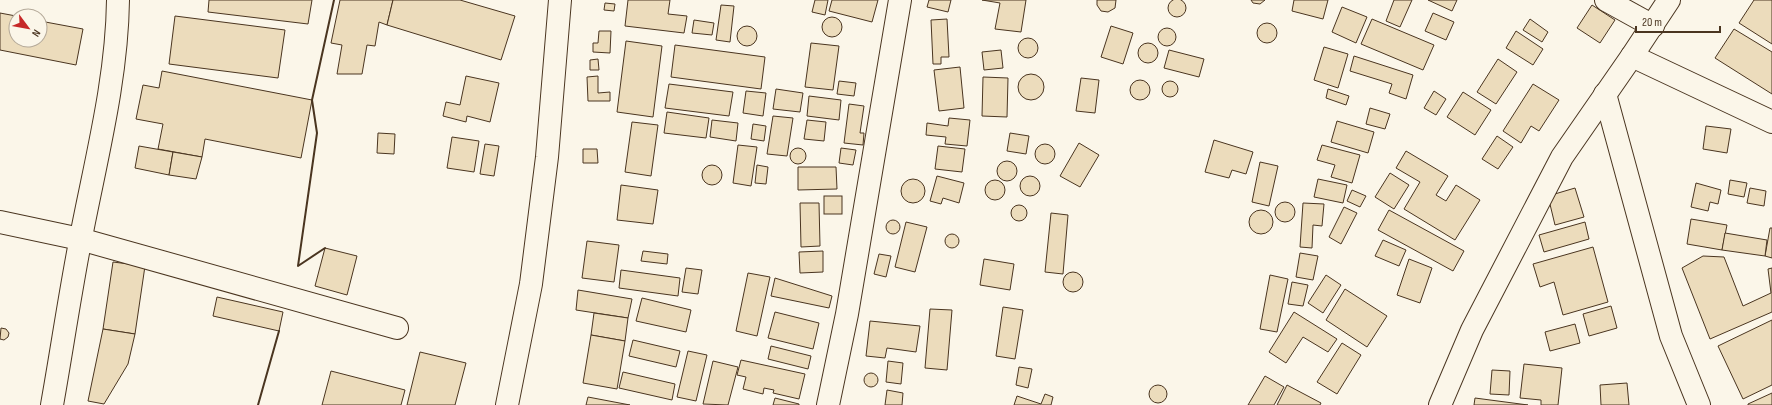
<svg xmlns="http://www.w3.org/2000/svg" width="1772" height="405" font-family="'Sofia Sans Condensed',sans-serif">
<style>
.building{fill:#ecdcbc;stroke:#4a3520}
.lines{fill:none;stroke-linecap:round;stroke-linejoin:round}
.minor-casing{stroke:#4a3520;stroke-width:24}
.minor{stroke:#fbf6e9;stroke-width:22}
.wall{stroke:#4a3520;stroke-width:2}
</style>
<rect width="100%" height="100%" fill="#fbf6e9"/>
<g class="building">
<circle cx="1177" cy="8" r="9"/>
<path d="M209,0H312L308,24L208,12Z"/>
<path d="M340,0H393L387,25L379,22L375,46L367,45L362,74H337L342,45L331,43Z"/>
<path d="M393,0H460L515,16L501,60L387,25Z"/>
<path d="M628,0H670L668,14L687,16L684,33L625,26Z"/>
<path d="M815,0H828L825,15L812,12Z"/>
<path d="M832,0H878L872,22L829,11Z"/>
<path d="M929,0H951L948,12L927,7Z"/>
<path d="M982,0H1026L1021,32L995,29L1000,3Z"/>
<path d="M1097,0H1116L1115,8L1108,12L1101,11L1097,5Z"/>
<path d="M1251,0H1265L1260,4L1253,3Z"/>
<path d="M1294,0H1328L1323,19L1292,11Z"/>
<path d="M1394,0H1412L1400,27L1386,21Z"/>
<path d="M1428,0H1457L1452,11Z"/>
<path d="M1754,0H1772V44L1739,23Z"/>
<path d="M605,3L615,4L614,11L604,10Z"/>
<path d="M721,5L734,6L730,42L716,40Z"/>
<path d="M1592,5L1615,20L1600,43L1577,28Z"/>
<path d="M1342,7L1367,17L1356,43L1332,32Z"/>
<path d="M0,13L16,16V40H40V21L83,29L76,65L0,50Z"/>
<path d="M1433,13L1454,22L1446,40L1425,31Z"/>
<path d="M175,16L285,30L278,78L169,64Z"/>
<circle cx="832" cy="27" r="10"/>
<path d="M947,19L949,57H941V64H933L931,20Z"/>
<path d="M1372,19L1434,45L1423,70L1361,44Z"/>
<path d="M1530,19L1548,32L1542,42L1523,30Z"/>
<path d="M694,20L714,23L712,35L692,33Z"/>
<circle cx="1267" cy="33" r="10"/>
<path d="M1111,26L1133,33L1123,64L1101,57Z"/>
<circle cx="747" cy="36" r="10"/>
<circle cx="1167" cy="37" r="9"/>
<path d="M1734,29L1772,52V94L1715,58Z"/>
<path d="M599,31H611L610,53L593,52V43H598Z"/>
<path d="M1516,31L1543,49L1533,65L1506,48Z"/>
<circle cx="1028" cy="48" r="10"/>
<path d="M626,41L662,46L653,117L617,112Z"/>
<path d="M811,43L839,46L833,90L805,87Z"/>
<circle cx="1148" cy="53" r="10"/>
<path d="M675,45L765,57L761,89L671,77Z"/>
<path d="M1324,47L1348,54L1338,88L1314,80Z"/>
<path d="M1001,50L1003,68L984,70L982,52Z"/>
<path d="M1169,50L1204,59L1199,77L1164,68Z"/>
<path d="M1354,56L1413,75L1406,99L1389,93L1392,84L1350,71Z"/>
<path d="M598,59L599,70H590V60Z"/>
<path d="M1498,59L1517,72L1496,104L1477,92Z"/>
<path d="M960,67L964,108L939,111L934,70Z"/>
<path d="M162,71L312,100L301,158L205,139L202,157L158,149L163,124L136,119L143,85L159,88Z"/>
<circle cx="1031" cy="87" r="13"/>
<path d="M466,76L499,83L490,122L467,116L466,122L443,116L446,102L460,105Z"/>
<path d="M598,76V93L610,92V101H588L587,77Z"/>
<path d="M983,77L1008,78L1007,117L982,116Z"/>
<path d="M1081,78L1099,80L1095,113L1076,111Z"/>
<circle cx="1140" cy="90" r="10"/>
<circle cx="1170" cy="89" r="8"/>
<path d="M839,81L856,83L854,96L837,94Z"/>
<path d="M669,84L733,92L729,116L665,108Z"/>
<path d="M1533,84L1559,100L1539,131L1531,126L1521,143L1503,131Z"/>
<path d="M776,89L803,93L800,112L773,109Z"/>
<path d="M1328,89L1349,96L1346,105L1326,98Z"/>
<path d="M746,91L766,93L763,116L743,113Z"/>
<path d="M1434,91L1446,99L1436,115L1424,108Z"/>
<path d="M1463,92L1491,110L1475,135L1447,117Z"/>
<path d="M809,96L841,100L839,120L807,116Z"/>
<path d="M849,104L864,106L860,133H864L863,145L844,143Z"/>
<path d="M1370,108L1390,114L1385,129L1366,124Z"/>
<path d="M667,112L709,118L706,138L664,133Z"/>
<path d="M773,116L793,118L787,156L767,154Z"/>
<path d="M949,118L970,120L967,146L945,144L946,137L926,135L927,123L948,126Z"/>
<path d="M712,120L738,123L736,141L710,137Z"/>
<path d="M807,120L826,122L824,141L804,139Z"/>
<path d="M1337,121L1374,132L1368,153L1331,142Z"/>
<path d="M632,122L658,125L651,176L625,172Z"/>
<path d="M753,124L766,126L764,141L751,139Z"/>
<path d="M1706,126L1731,129L1727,153L1703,149Z"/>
<path d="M378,133L395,134L394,154L377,153Z"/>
<path d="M1010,133L1029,136L1026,154L1007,151Z"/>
<path d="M1497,136L1513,147L1498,169L1482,159Z"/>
<path d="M452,137L479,141L474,172L447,168Z"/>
<path d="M1214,140L1253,152L1246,174L1232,170L1229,178L1205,172Z"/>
<path d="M1079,143L1099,155L1080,187L1060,176Z"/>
<path d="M485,144L499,146L494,176L480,174Z"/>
<circle cx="1045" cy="154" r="10"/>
<path d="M738,145L757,147L751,186L733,183Z"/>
<path d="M1322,145L1360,155L1352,183L1331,177L1335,165L1317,160Z"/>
<path d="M139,146L173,152L169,175L135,168Z"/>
<path d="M938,146L965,149L962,172L935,169Z"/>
<circle cx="798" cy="156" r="8"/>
<path d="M841,148L856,150L853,165L839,163Z"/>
<path d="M583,149H597L598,163H583Z"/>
<path d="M1406,151L1448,176L1436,195L1446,201L1456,185L1480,200L1455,240L1404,209L1420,182L1396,168Z"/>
<path d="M173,152L202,157L196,179L169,175Z"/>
<circle cx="1007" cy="171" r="10"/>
<path d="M1260,162L1278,166L1269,206L1252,202Z"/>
<path d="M757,165L768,167L766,184L755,183Z"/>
<circle cx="712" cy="175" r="10"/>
<path d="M798,167H836L837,189L798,190Z"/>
<path d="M1390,173L1409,185L1394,209L1375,197Z"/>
<path d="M937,176L964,183L959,203L943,198L941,204L930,201Z"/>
<circle cx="1030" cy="186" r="10"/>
<path d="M1318,179L1347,185L1343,203L1314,197Z"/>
<circle cx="913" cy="191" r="12"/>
<path d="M1730,180L1747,183L1744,197L1728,194Z"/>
<circle cx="995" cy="190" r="10"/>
<path d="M1696,183L1721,190L1718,204L1710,202L1708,211L1691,207Z"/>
<path d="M621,185L658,190L653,224L617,220Z"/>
<path d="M1575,188L1584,217L1555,225L1548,196Z"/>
<path d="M1750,188L1766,191L1764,206L1747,203Z"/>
<path d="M1352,190L1366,196L1360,207L1347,201Z"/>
<rect x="824" y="196" width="18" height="18"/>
<circle cx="1285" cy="212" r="10"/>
<path d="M800,203H819L820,246L801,247Z"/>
<path d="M1303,203L1324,204L1322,226L1313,225L1312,248L1300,247Z"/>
<circle cx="1019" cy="213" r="8"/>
<path d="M1344,207L1357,213L1341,244L1329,237Z"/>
<circle cx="1261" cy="222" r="12"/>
<path d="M1389,210L1464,251L1453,271L1378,230Z"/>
<path d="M1051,213L1068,215L1063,274L1045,272Z"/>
<path d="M1691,219L1727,225L1722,250L1687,244Z"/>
<circle cx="893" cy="227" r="7"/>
<path d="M906,222L927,227L915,272L895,267Z"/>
<path d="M1585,222L1589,239L1544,252L1539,235Z"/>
<path d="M1770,228H1772V258L1765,256Z"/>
<path d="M1725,233L1767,240L1765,256L1722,250Z"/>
<circle cx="952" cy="241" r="7"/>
<path d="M1383,240L1406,250L1399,266L1375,256Z"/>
<path d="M587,241L619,245L614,282L582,278Z"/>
<path d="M1593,247L1608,302L1563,315L1554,282L1540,287L1533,264Z"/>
<path d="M325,248L357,256L347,295L315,286Z"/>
<path d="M643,251L668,254L667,264L641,261Z"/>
<path d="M823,251V272L800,273L799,252Z"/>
<path d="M1300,253L1318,256L1313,280L1296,277Z"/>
<path d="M879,254L891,256L886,277L874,274Z"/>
<path d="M1703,256L1724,257L1743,306L1771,293L1768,269L1772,268V312L1710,339L1682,268Z"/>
<path d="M984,259L1014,264L1010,290L980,285Z"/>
<path d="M1409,259L1432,268L1420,303L1397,295Z"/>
<path d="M113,262L145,266L135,334L103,329Z"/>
<path d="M686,268L702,270L698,294L682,292Z"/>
<path d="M621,270L680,278L678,296L619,288Z"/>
<circle cx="1073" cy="282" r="10"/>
<path d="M748,273L770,277L757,336L736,331Z"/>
<path d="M1270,275L1288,279L1277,332L1260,329Z"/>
<path d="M1326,275L1341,285L1323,313L1308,303Z"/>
<path d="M775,278L832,296L829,308L771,296Z"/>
<path d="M1292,282L1308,285L1303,306L1288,304Z"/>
<path d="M1345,289L1387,316L1367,347L1326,320Z"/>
<path d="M578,290L632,299L628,318L576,310Z"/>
<path d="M217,297L283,312L279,331L213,316Z"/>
<path d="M642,298L691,310L686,332L636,321Z"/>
<path d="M1611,306L1617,328L1589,336L1583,314Z"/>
<path d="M1003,307L1023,310L1015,359L996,356Z"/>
<path d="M930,309L952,310L947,370L925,368Z"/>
<path d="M775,312L819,323L813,349L768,338Z"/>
<path d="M1294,312L1337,339L1328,352L1303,337L1286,363L1269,352Z"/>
<path d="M594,313L628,318L625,341L591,335Z"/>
<path d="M1772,320V385L1743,399L1718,346Z"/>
<path d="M870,321L920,326L916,352L887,348L885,358L866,356Z"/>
<path d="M1575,324L1580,343L1550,351L1545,332Z"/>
<path d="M1,328L6,329L9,333L8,337L4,340L0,339Z"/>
<path d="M103,329L135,334L128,364L104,404L88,401Z"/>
<path d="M591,335L625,341L617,389L583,383Z"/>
<path d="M633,340L680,351L676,367L629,356Z"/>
<path d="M1342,343L1361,355L1337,394L1317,382Z"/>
<path d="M771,346L811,356L808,369L768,359Z"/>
<path d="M688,351L707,355L696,401L677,397Z"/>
<path d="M420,352L466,363L455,405H407Z"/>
<path d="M741,360L805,374L799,399L773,393L774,390L764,388L763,394L743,389L746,377L737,375Z"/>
<path d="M713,361L738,367L728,405L703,404Z"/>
<path d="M888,361L903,363L901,384L886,382Z"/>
<path d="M1524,364L1562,368L1558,405H1541V400L1520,398Z"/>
<path d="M1019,367L1032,369L1028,388L1016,385Z"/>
<path d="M1492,370L1510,371L1509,395L1490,394Z"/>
<path d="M331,371L405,390L401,405H322Z"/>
<path d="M623,372L675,384L672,400L619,388Z"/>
<circle cx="871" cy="380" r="7"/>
<path d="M1265,376L1284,387L1274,405H1248Z"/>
<path d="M1627,383L1629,405H1601L1600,385Z"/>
<circle cx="1158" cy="394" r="9"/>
<path d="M1287,385L1321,403L1320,405H1277Z"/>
<path d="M887,390L903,393L902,405H885Z"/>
<path d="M1772,393V405H1748V404Z"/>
<path d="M1045,394L1053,397L1051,405H1014L1017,396L1041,404Z"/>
<path d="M588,397L630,405H586Z"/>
<path d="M775,398L799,404V405H773Z"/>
<path d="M1475,398L1528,405H1474Z"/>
</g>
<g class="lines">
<g class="minor-casing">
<g id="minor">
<path d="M1606,0L1653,26"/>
<path d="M1632,56L1772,122"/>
<path d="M1605,94L1671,336L1699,405"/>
<path d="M0,222L80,239L397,328"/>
<path d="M52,405C62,349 70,293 81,237C96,159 117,80 118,0"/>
<path d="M507,405L531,284L547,157L560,0"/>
<path d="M828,405L847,314L900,0"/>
<path d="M1440,405L1472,330L1562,157L1632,56L1669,0"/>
</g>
</g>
<use href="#minor" class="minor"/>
<g class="wall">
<path d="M325,248L298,266L317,133L312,100L334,0"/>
<path d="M258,405L279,331"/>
</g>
</g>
<g transform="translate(28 28) rotate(122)"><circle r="19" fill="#fbf6e9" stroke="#b4a999"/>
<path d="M0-3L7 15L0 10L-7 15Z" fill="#c62828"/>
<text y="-6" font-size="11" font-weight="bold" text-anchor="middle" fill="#4a3520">N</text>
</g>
<path d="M1636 26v6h84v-6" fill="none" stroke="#4a3520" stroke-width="2"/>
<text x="1642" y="26" font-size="12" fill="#4a3520" stroke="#fbf6e9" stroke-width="3" paint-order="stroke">20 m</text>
</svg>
